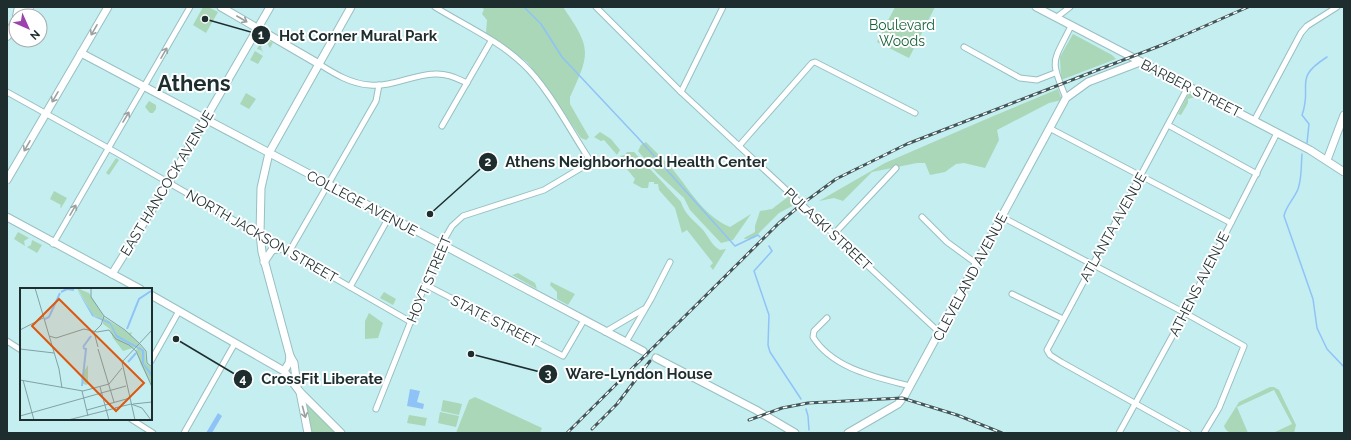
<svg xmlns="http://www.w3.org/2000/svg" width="1351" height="440" font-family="Raleway,sans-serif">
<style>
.green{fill:#a9d7b8}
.water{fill:#8fc3f7}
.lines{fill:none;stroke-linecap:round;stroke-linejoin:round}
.stream{stroke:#8fc3f7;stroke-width:1.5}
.secondary-tunnel{stroke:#a4c8ca;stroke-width:7;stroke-dasharray:7 3.5;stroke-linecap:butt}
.street-casing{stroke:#98bfc2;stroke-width:7}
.secondary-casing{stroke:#98bfc2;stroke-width:9}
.primary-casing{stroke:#98bfc2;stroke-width:10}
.street{stroke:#fff;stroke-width:5}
.secondary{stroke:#fff;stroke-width:7}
.primary{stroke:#fff;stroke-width:8}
.rail-casing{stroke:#415658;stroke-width:3}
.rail{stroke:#fff;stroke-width:1.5;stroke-dasharray:4.5;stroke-linecap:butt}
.oneway{stroke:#9aa1a1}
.labels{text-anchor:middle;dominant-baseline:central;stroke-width:4;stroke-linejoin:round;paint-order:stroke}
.park-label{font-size:14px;fill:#166139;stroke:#fff}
.street-label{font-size:14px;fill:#1e2e2f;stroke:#fff}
.town-label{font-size:22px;font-weight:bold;fill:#1e2e2f;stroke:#fff}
.inset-river{fill:none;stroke:#8fc3f7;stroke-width:2}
.inset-road{fill:none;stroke:#82a1a3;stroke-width:1}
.view{fill:#de570e;fill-opacity:0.15;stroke:#de570e;stroke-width:2}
.inset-edge{fill:none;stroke:#1e2e2f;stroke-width:2}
.leader{fill:none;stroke:#1e2e2f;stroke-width:1.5}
.callout-dot{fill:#1e2e2f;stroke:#fff;stroke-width:1.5}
.mark-label{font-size:12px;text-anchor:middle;font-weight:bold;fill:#fff}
.callout-label{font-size:15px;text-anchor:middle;font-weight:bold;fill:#1e2e2f;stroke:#fff;stroke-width:4;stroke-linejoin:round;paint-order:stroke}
</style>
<rect width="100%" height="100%" fill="#c5eef1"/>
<g class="green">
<path d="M203,7H208L218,12L206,33L193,25Z"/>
<path d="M480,7H563C591,48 591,52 570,97V104L589,137L586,140L581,138L545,85L527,62L486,33L487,20L482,14L484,9Z"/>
<path d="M895,7H935L909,58L877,42Z"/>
<path d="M1073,34L1112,55L1116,59L1061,80L1060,57Z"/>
<path d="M263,38L273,43L270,48L267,43L263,44L261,47L263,53L261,50L257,49Z"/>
<path d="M255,51L263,56L258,64L250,60Z"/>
<path d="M1058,89L1062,100L1049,103L997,130L999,140L985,168L964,163L956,164L945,172L930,175L925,163H917L872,172L843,201L834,198L819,201L885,163L984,120Z"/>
<path d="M246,93L256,99L249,109L240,104Z"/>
<path d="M1189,93L1195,97L1188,99V103L1181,115L1178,114Z"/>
<path d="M149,101L156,105V109L153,113H150L145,107Z"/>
<path d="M600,132L611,139L620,150L617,155L604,140L601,141L594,137Z"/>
<path d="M646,142C654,150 662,158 670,166C688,187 703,216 730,227L751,214L733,240L721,243L690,210L684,198L657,173L638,151L641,145Z"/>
<path d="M627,152H634L681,202C685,215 694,220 703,230C709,237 711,245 720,250L726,249L713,270L710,266L713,263L687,230L682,233L675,208L659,190L658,184H654V182H649L648,188H642L633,183L635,179L618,158L623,159L620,156L625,155Z"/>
<path d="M116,158L119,160L109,175L106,173Z"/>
<path d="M54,191L67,198L61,208L60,207L61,205L50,199Z"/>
<path d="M789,196L796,204L779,213L754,238L745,239L744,238L755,232V226L760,211L772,209Z"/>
<path d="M18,232L29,238L24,241L25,246L14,239Z"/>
<path d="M32,240L42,245L37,253L27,247L31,245Z"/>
<path d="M518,273L535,283L537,289L512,275Z"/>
<path d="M551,282L575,294L568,305L557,299V292L550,285Z"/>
<path d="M384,292L396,299L393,305L380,298Z"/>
<path d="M369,313L383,323L378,338L365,339V321Z"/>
<path d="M1270,387H1274L1279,390L1296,425L1294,433H1273L1292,424L1274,390L1237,407L1248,433C1239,433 1227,436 1224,426L1239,402Z"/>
<path d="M475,397L542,428L540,433H456L469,400Z"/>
<path d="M306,400L337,433H310Z"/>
<path d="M443,400L462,404L459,415L441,411Z"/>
<path d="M440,412L459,416L456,427L438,423Z"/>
<path d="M409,415L427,418L425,426L407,423Z"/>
</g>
<g class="water">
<path d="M410,389L420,391L417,402L424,404L423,409L407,406Z"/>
<path d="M218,413L222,416L212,433H206Z"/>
</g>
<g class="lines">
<g class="stream">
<path d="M524,7L541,24L562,57L639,139L735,246L758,235L760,237"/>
<path d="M1307,143L1309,124L1302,115C1313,85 1292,79 1327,57"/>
<path d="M1302,154C1301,165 1302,178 1298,189C1294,199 1286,206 1284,216L1313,299L1317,328L1327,349L1344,367"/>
<path d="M769,246L772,251L754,271L769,315L768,345L770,352L801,399"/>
<path d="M806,409L808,416L809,430"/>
</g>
<path class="secondary-tunnel" d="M643,351L656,358"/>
<g class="street-casing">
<g id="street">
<path d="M596,7L681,92L940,333"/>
<path d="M1057,17L1070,7"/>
<path d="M964,47L1020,78L1037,80L1055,73"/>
<path d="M319,64C335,74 351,84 370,85C392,87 412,75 434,74C446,73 456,78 467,83"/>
<path d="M1188,87L1047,350L1050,355L1061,362L1188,433"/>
<path d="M7,92L117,153L411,322"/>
<path d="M681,92L723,7"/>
<path d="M1066,98C1049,58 1053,63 1071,26"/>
<path d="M1254,121L1301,33L1307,26L1337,7"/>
<path d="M1168,125L1257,174"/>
<path d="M442,126L491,41"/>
<path d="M1051,129L1231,223"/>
<path d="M739,146L812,63L815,62L915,113"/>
<path d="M922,217L947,242L977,264"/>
<path d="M1002,217L1185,313L1244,346L1219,408L1204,433"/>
<path d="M833,235L896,168"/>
<path d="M53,244L190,7"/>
<path d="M289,252L376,101L379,85"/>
<path d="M426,285L563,356L584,320"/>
<path d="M350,287L389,217"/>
<path d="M1012,294L1063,319"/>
<path d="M827,318L814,331L813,337C833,369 876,377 910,386"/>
<path d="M605,332L644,309"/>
<path d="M7,341L21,350"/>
<path d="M626,342L651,299L670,262"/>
<path d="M151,361L179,311"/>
<path d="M376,409L441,245L452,226L463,216L544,190L591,162C571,132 548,87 523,64C498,40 464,25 435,7"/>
<path d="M131,419L153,433"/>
<path d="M184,433L235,343"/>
<path d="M1119,433L1185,313L1277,133"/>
</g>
</g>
<g class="secondary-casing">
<g id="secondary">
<path d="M221,7L319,64"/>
<path d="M1036,7L1310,150L1344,172"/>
<path d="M81,53L643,351"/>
<path d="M1327,160L1344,115"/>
<path d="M7,180L108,7"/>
<path d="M7,217L140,289"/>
<path d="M264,262L272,250L282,248"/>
<path d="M112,274L169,182L270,7"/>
<path d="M151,295L284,371L300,392L341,433"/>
<path d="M290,356L294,363L297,386"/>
<path d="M656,358L756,410L795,433"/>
<path d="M284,371L289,363L290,356L262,252L260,234L261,188L269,153L351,7"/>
<path d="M300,392L308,433"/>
<path d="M848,433L898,404L905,395L1066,98L1088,82L1140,62"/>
</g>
</g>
<g class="primary-casing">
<g id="primary">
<path d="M17,16L19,7"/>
<path d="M21,16L29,7"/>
<path d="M7,36L16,21"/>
</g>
</g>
<use href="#street" class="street"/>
<use href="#secondary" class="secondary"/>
<use href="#primary" class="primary"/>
<g class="rail-casing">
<g id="rail">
<path d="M749,420L782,408L808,403L902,398L957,415L1002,433"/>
<path d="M592,429L617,404L650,361"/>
<path d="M567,433L779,223L802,204L836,179L907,144L1162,45L1248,7"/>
</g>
</g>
<use href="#rail" class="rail"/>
</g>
<defs><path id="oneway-shaft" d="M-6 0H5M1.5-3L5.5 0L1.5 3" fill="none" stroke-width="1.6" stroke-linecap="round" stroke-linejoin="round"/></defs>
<g class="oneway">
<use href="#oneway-shaft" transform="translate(242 19) rotate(30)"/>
<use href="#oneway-shaft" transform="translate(94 30) rotate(120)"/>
<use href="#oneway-shaft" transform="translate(164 53) rotate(-60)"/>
<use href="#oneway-shaft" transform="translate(55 97) rotate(120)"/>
<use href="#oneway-shaft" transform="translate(126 117) rotate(-59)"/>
<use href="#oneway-shaft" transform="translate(27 146) rotate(120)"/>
<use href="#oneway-shaft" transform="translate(73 210) rotate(-60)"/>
<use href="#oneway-shaft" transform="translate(304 412) rotate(75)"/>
</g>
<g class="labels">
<g class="park-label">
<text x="902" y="25">Boulevard<tspan x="902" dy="16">Woods</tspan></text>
</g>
<g class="street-label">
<text transform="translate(1191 88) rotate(27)">BARBER STREET</text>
<text transform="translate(167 183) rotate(-59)">EAST HANCOCK AVENUE</text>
<text transform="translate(362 203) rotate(28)">COLLEGE AVENUE</text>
<text transform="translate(1113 227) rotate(-61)">ATLANTA AVENUE</text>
<text transform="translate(828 229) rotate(43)">PULASKI STREET</text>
<text transform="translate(262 236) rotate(30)">NORTH JACKSON STREET</text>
<text transform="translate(970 277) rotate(-62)">CLEVELAND AVENUE</text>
<text transform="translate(429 279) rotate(-67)">HOYT STREET</text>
<text transform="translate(1199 284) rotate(-63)">ATHENS AVENUE</text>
<text transform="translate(495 321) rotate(27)">STATE STREET</text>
</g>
<g class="town-label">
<text x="194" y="83">Athens</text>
</g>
</g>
<g transform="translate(20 288)">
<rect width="132" height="132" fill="#c5eef1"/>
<path d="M57,0L69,5L83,27L82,32L73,27ZM83,29L109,45L112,44L111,47L125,63L126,75L132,80V98L121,77L116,62L119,58L103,63L93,50L90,41L83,36ZM68,77V96L66,97L62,95L61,88Z" fill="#a9d7b8"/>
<path d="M56,0L74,28L90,34L97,47L124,62V76L132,85V90L122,75V63L96,49L90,36L72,28Z" fill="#8fc3f7"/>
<path class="inset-river" d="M41,4L47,1L54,2M25,31L29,29L40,5M107,41L119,11L131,3M63,59L71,48M108,74L116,65M62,98L66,61L63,60"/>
<path class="inset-road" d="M15,0L39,81L42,100M71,0V9L84,28L105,42L120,56M0,42L23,30M29,48L36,50L64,41L77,44L89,42L96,51L109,57L116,63L132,99M120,56L126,63L127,75L132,79M78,59L74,44L81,37L84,28M0,61L34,65M78,61L94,114M0,92L63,103L89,96L102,80M3,92L14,132M80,99L89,132M62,103L68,128M111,116L122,120L131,132M113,116L132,114M95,120L111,116M67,122L110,110M0,128L106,98M48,132L96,120M115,132L102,74L132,42"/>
<path class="view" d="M39,11L124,95L96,123L12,38Z"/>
<rect width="132" height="132" class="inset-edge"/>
</g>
<path class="leader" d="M205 19L261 35M430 214L488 162M471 354L548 374M176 339L243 379"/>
<g class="callout-dot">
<circle cx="205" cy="19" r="4"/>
<circle cx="430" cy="214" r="4"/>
<circle cx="471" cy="354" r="4"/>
<circle cx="176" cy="339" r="4"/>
<circle cx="261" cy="35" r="10"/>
<circle cx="488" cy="162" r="10"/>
<circle cx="548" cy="374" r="10"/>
<circle cx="243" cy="379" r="10"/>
</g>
<g class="mark-label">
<text x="261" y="39">1</text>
<text x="488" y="166">2</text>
<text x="548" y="378">3</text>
<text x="243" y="383">4</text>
</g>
<g class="callout-label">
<text x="358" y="41">Hot Corner Mural Park</text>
<text x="636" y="167">Athens Neighborhood Health Center</text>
<text x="639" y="379">Ware-Lyndon House</text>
<text x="322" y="384">CrossFit Liberate</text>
</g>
<rect width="1351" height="440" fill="none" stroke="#1e2e2f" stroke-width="16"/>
<g transform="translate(28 28) rotate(135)"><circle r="19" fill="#ffffff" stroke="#a5abac"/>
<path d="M0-3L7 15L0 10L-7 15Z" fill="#9c42ad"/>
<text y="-6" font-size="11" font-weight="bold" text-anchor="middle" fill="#1e2e2f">N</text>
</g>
</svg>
